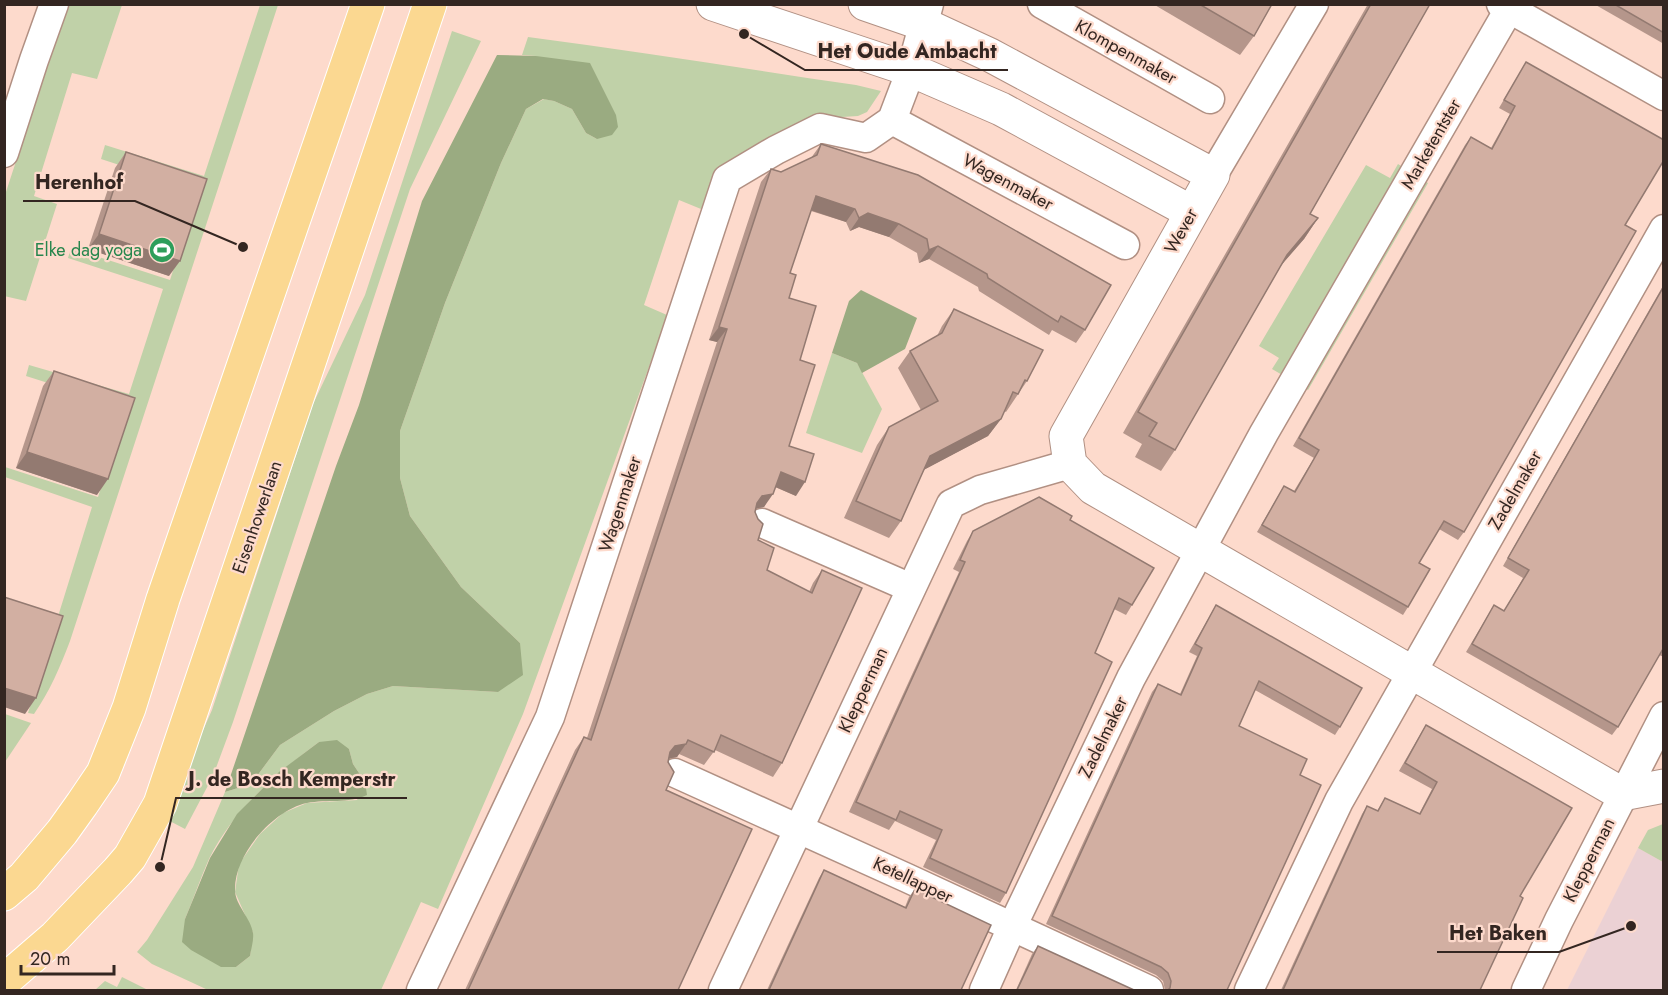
<svg xmlns="http://www.w3.org/2000/svg" width="1668" height="995" font-family="Jost,sans-serif">
<style>
.education{fill:#ebd1d4}
.green{fill:#c0d1a8;fill-rule:evenodd}
.forest{fill:#9aab81}
.lines{fill:none;stroke-linecap:round;stroke-linejoin:round}
.street-casing{stroke:#b19083;stroke-width:31}
.secondary-casing{stroke:#b19083;stroke-width:35}
.primary-casing{stroke:#fff;stroke-width:35}
.street{stroke:#fff;stroke-width:28}
.secondary{stroke:#fff;stroke-width:33}
.primary{stroke:#fbd891;stroke-width:33}
.wall{fill:#b5968b}
.shaded-wall{fill:#937a71}
.building{fill:#d2afa2;stroke:#937a71;stroke-width:1.5}
.labels{text-anchor:middle;dominant-baseline:central;stroke-width:4.5;stroke-linejoin:round;paint-order:stroke}
.street-label{font-size:18px;fill:#332621;stroke:#fddacc}
.leisure-label{font-size:18px;fill:#27864d;stroke:#fddacc;text-anchor:end}
.leader{fill:none;stroke:#332621;stroke-width:2}
.callout-dot{fill:#332621;stroke:#fddacc;stroke-width:2}
.callout-label{font-size:20px;text-anchor:middle;font-weight:bold;fill:#332621;stroke:#fddacc;stroke-width:4.5;stroke-linejoin:round;paint-order:stroke}
</style>
<rect width="100%" height="100%" fill="#fddacc"/>
<path class="education" d="M1638,848L1663,862V990H1567Z"/>
<g class="green">
<path d="M67,5H122L97,79L72,73L34,196L57,204L26,301L4,296L5,195Z"/>
<path d="M260,5H278L70,641C60,667 50,691 34,714L28,713L92,507L5,477V467L98,497L127,408L26,376L29,365L129,394L163,289L68,258L71,248L170,280L199,191L101,159L105,145L204,176Z"/>
<path d="M452,31L481,41L410,189L233,722L213,776L185,829L164,818L212,710L313,404L365,295Z"/>
<path d="M528,37C637,51 747,69 856,85L881,91L867,112L858,116L810,119L761,142L720,170L701,209L679,200L644,305L667,315L662,331L523,714L438,909L421,902L381,990H208L152,964L137,952L147,940L193,867L225,792L251,784L280,745L334,711L367,694L393,686L498,692L520,643L461,587L410,516L400,478V431L445,303L501,163L526,109L544,99L554,101L572,109L586,133L597,139L536,56L522,55ZM319,742L349,749L353,764L365,782L357,800L307,803L283,813L260,834L239,864L235,892L253,933L250,956L236,967L185,919C193,900 200,879 209,859C233,810 276,774 319,742Z"/>
<path d="M1398,164L1428,183L1308,390L1272,369L1279,358L1259,346L1366,165L1390,178Z"/>
<path d="M832,353L857,363L882,409L862,453L806,433Z"/>
<path d="M5,714L31,723L5,762L4,714Z"/>
<path d="M1663,824H1664L1663,862L1638,848L1648,830Z"/>
<path d="M122,977L148,990H95L105,981L117,987Z"/>
</g>
<g class="forest">
<path d="M497,55L536,56L590,63L616,115L618,127L612,135L597,139L586,133L572,109L554,101L543,99L526,109L501,163L445,303L400,431V478L410,516L461,587L520,643L523,675L498,692L393,686L367,694L334,711L280,745L251,784L225,792L336,466L359,405L422,201Z"/>
<path d="M861,290L917,318L905,349L862,373L857,363L832,353L849,301Z"/>
<path d="M337,740L349,749L353,764L365,782L367,795C348,804 327,799 307,803C273,810 234,855 235,890C235,905 251,918 253,933C254,940 251,949 250,956L236,967H221L191,950L182,942L185,919L210,858L237,814L279,772L319,742Z"/>
</g>
<g class="lines">
<g class="street-casing">
<g id="street">
<path d="M1042,4L1210,99"/>
<path d="M1501,4L1664,96"/>
<path d="M892,120L1125,245"/>
<path d="M4,153L34,60L54,4"/>
<path d="M1213,175L1314,4"/>
<path d="M762,523L911,588"/>
<path d="M675,773L907,878L1149,990"/>
<path d="M421,990L550,717L727,179L776,150L820,128L866,138L892,120L911,70L929,4"/>
<path d="M723,990L951,504L980,490L1070,464"/>
<path d="M984,990L1012,927L1131,678L1264,433L1512,4"/>
<path d="M1249,990L1339,801L1664,229"/>
<path d="M1526,990L1559,920L1664,716"/>
</g>
</g>
<g class="secondary-casing">
<g id="secondary">
<path d="M713,4L911,70L1001,109L1191,212"/>
<path d="M865,4L923,24L990,55L1213,175L1066,436L1070,464L1093,488L1622,794L1664,786"/>
</g>
</g>
<g class="primary-casing">
<g id="primary">
<path d="M4,894L24,877L62,832L82,804L103,773L129,708L163,599L368,4"/>
<path d="M4,981L55,937L118,871L130,857L160,804L430,4"/>
</g>
</g>
<use href="#street" class="street"/>
<use href="#secondary" class="secondary"/>
<use href="#primary" class="primary"/>
</g>
<g class="wall">
<path d="M1153,4H1272L1254,36L1240,55Z"/>
<path d="M1368,4H1430L1310,214L1318,218L1304,239L1280,266L1175,450L1161,471L1135,457L1142,444L1123,433Z"/>
<path d="M1594,4H1664V44Z"/>
<path d="M1526,62L1625,225L1464,532L1458,540L1439,529L1419,563L1408,607L1403,615L1257,532L1284,486L1294,491L1314,458L1293,446L1465,145L1471,137L1491,148L1510,114L1499,108Z"/>
<path d="M821,144L1085,330L1076,343L1052,330L1049,335L979,291L978,287L929,259L919,263L917,253L889,237L859,227L850,231L846,222L811,211L790,273L789,298L800,360L789,446L796,496L775,487L764,507L756,509L755,512L758,540L767,570L809,592L813,583L822,570L782,763L773,777L715,750L704,765L679,754L677,757L669,759L666,790L678,990H465L575,750L584,737L587,738L717,342L709,340L761,182L771,169L781,172L811,158Z"/>
<path d="M126,152L169,276L88,249L115,168Z"/>
<path d="M1664,284V657L1659,655L1618,727L1612,735L1466,652L1494,605L1504,611L1523,578L1503,566Z"/>
<path d="M954,309L1027,381L1006,412L1004,411L1001,419L988,436L923,470L901,521L889,538L844,518L877,445L889,427L921,410L898,368L910,351L937,336L942,326Z"/>
<path d="M54,371L97,495L16,468L43,386Z"/>
<path d="M1070,520L1132,605L1126,615L1114,609L1095,653L1006,893L1000,903L923,867L936,840L895,821L889,830L849,812L959,572L953,569L967,541L973,531Z"/>
<path d="M1216,605L1340,727L1335,735L1255,690L1239,726L1300,775L1227,990H1165L1163,981L1156,975L1046,924L1152,692L1158,684L1180,694L1197,656L1189,652Z"/>
<path d="M1426,725L1520,896L1480,990H1281L1362,814L1367,806L1377,811L1385,798L1419,814L1432,789L1399,771L1421,733Z"/>
<path d="M824,870L905,907L909,897L915,889L961,990H767L819,878Z"/>
<path d="M1038,946L1134,990H1016L1032,954Z"/>
</g>
<g class="shaded-wall">
<path d="M816,196L855,209L846,222L807,209Z"/>
<path d="M868,213L899,224L889,237L859,227L850,231L859,218Z"/>
<path d="M1318,218L1304,239L1272,276L1287,255Z"/>
<path d="M99,234L180,261L169,276L88,249Z"/>
<path d="M938,246L929,259L919,263L929,250Z"/>
<path d="M719,327L727,329L717,342L709,340Z"/>
<path d="M1001,419L988,436L918,473L930,456Z"/>
<path d="M27,452L108,479L97,495L16,468Z"/>
<path d="M781,472L805,482L796,496L771,485Z"/>
<path d="M773,494L764,507L753,509L757,503L762,496Z"/>
<path d="M4,688L36,698L25,714L4,707Z"/>
<path d="M686,744L677,757L666,759L670,752L675,746Z"/>
</g>
<g class="building">
<path d="M1199,4H1272L1254,36Z"/>
<path d="M1371,4H1430L1310,214L1318,218L1287,255L1175,450L1149,436L1157,423L1138,412Z"/>
<path d="M1614,4H1664V33Z"/>
<path d="M1526,62L1664,140V160L1625,225L1636,231L1464,532L1444,521L1419,563L1430,569L1408,607L1262,525L1284,486L1295,492L1319,450L1299,438L1471,137L1492,149L1515,106L1504,100Z"/>
<path d="M821,144L918,175L1111,285L1085,330L1061,316L1058,322L988,278L987,274L938,246L929,250L927,239L899,224L868,213L859,218L855,209L816,196L790,273L796,275L789,298L816,306L800,360L815,365L789,446L814,454L805,482L781,472L773,494L762,496L757,503L755,512L758,519L763,524L758,540L774,548L767,570L812,593L822,570L862,588L782,763L721,735L714,752L688,740L686,744L675,746L670,752L668,762L674,772L666,790L752,829L678,990H468L584,737L591,740L727,329L719,327L771,169L781,172L817,155Z"/>
<path d="M126,152L207,179L180,261L99,234Z"/>
<path d="M1664,286V647L1618,727L1472,644L1494,605L1504,611L1529,570L1508,558Z"/>
<path d="M954,309L1043,350L1027,381L1025,380L1018,394L1013,392L1001,419L930,456L901,521L856,501L889,427L938,401L910,351L942,333Z"/>
<path d="M54,371L135,398L108,479L27,452Z"/>
<path d="M1039,497L1072,516L1070,520L1154,568L1132,605L1119,598L1095,653L1112,662L1006,893L930,858L942,830L900,811L896,820L856,802L965,562L960,560L973,531Z"/>
<path d="M4,597L63,616L36,698L4,688Z"/>
<path d="M1216,605L1362,688L1340,727L1259,681L1239,726L1307,759L1300,775L1321,785L1227,990H1168L1170,988L1171,981L1168,973L1161,967L1052,916L1158,684L1181,695L1202,648L1195,644Z"/>
<path d="M1426,725L1572,808L1520,896L1523,898L1480,990H1283L1367,806L1378,811L1385,798L1420,814L1437,782L1405,763Z"/>
<path d="M824,870L906,908L915,889L991,925L961,990H769Z"/>
<path d="M1038,946L1134,990H1017Z"/>
</g>
<defs>
<g id="stadium-disc" transform="scale(1.35)"><circle r="9.5" fill="#2e9e5b" stroke="#fddacc"/><path d="M0-5a6.5 5 0 1 0 0 10a6.5 5 0 1 0 0-10ZM-3.5-1.8h7v3.6h-7Z" fill="#fff"/></g>
</defs>
<g fill-rule="evenodd">
<use href="#stadium-disc" x="162" y="250"/>
</g>
<g class="labels">
<g class="street-label">
<text transform="translate(1126 52) rotate(29)">Klompenmaker</text>
<text transform="translate(1431 144) rotate(-60)">Marketentster</text>
<text transform="translate(1008 182) rotate(28)">Wagenmaker</text>
<text transform="translate(1181 231) rotate(-61)">Wever</text>
<text transform="translate(1515 490) rotate(-60)">Zadelmaker</text>
<text transform="translate(620 504) rotate(-72)">Wagenmaker</text>
<text transform="translate(257 517) rotate(-71)">Eisenhowerlaan</text>
<text transform="translate(863 690) rotate(-65)">Klepperman</text>
<text transform="translate(1103 737) rotate(-64)">Zadelmaker</text>
<text transform="translate(1589 860) rotate(-63)">Klepperman</text>
<text transform="translate(913 880) rotate(25)">Ketellapper</text>
</g>
<g class="leisure-label">
<text x="142" y="250">Elke dag yoga</text>
</g>
</g>
<path class="leader" d="M744 34L805 70H1008M243 247L135 201H23M160 867L176 798H407M1631 926L1559 952H1437"/>
<g class="callout-dot">
<circle cx="744" cy="34" r="6"/>
<circle cx="243" cy="247" r="6"/>
<circle cx="160" cy="867" r="6"/>
<circle cx="1631" cy="926" r="6"/>
</g>
<g class="callout-label">
<text x="907" y="58">Het Oude Ambacht</text>
<text x="79" y="189">Herenhof</text>
<text x="292" y="786">J. de Bosch Kemperstr</text>
<text x="1498" y="940">Het Baken</text>
</g>
<rect width="1668" height="995" fill="none" stroke="#332621" stroke-width="12"/>
<path d="M21 965v9h93v-9" fill="none" stroke="#332621" stroke-width="3"/>
<text x="30" y="965" font-size="18" fill="#332621" stroke="#fddacc" stroke-width="4.5" paint-order="stroke">20 m</text>
</svg>
